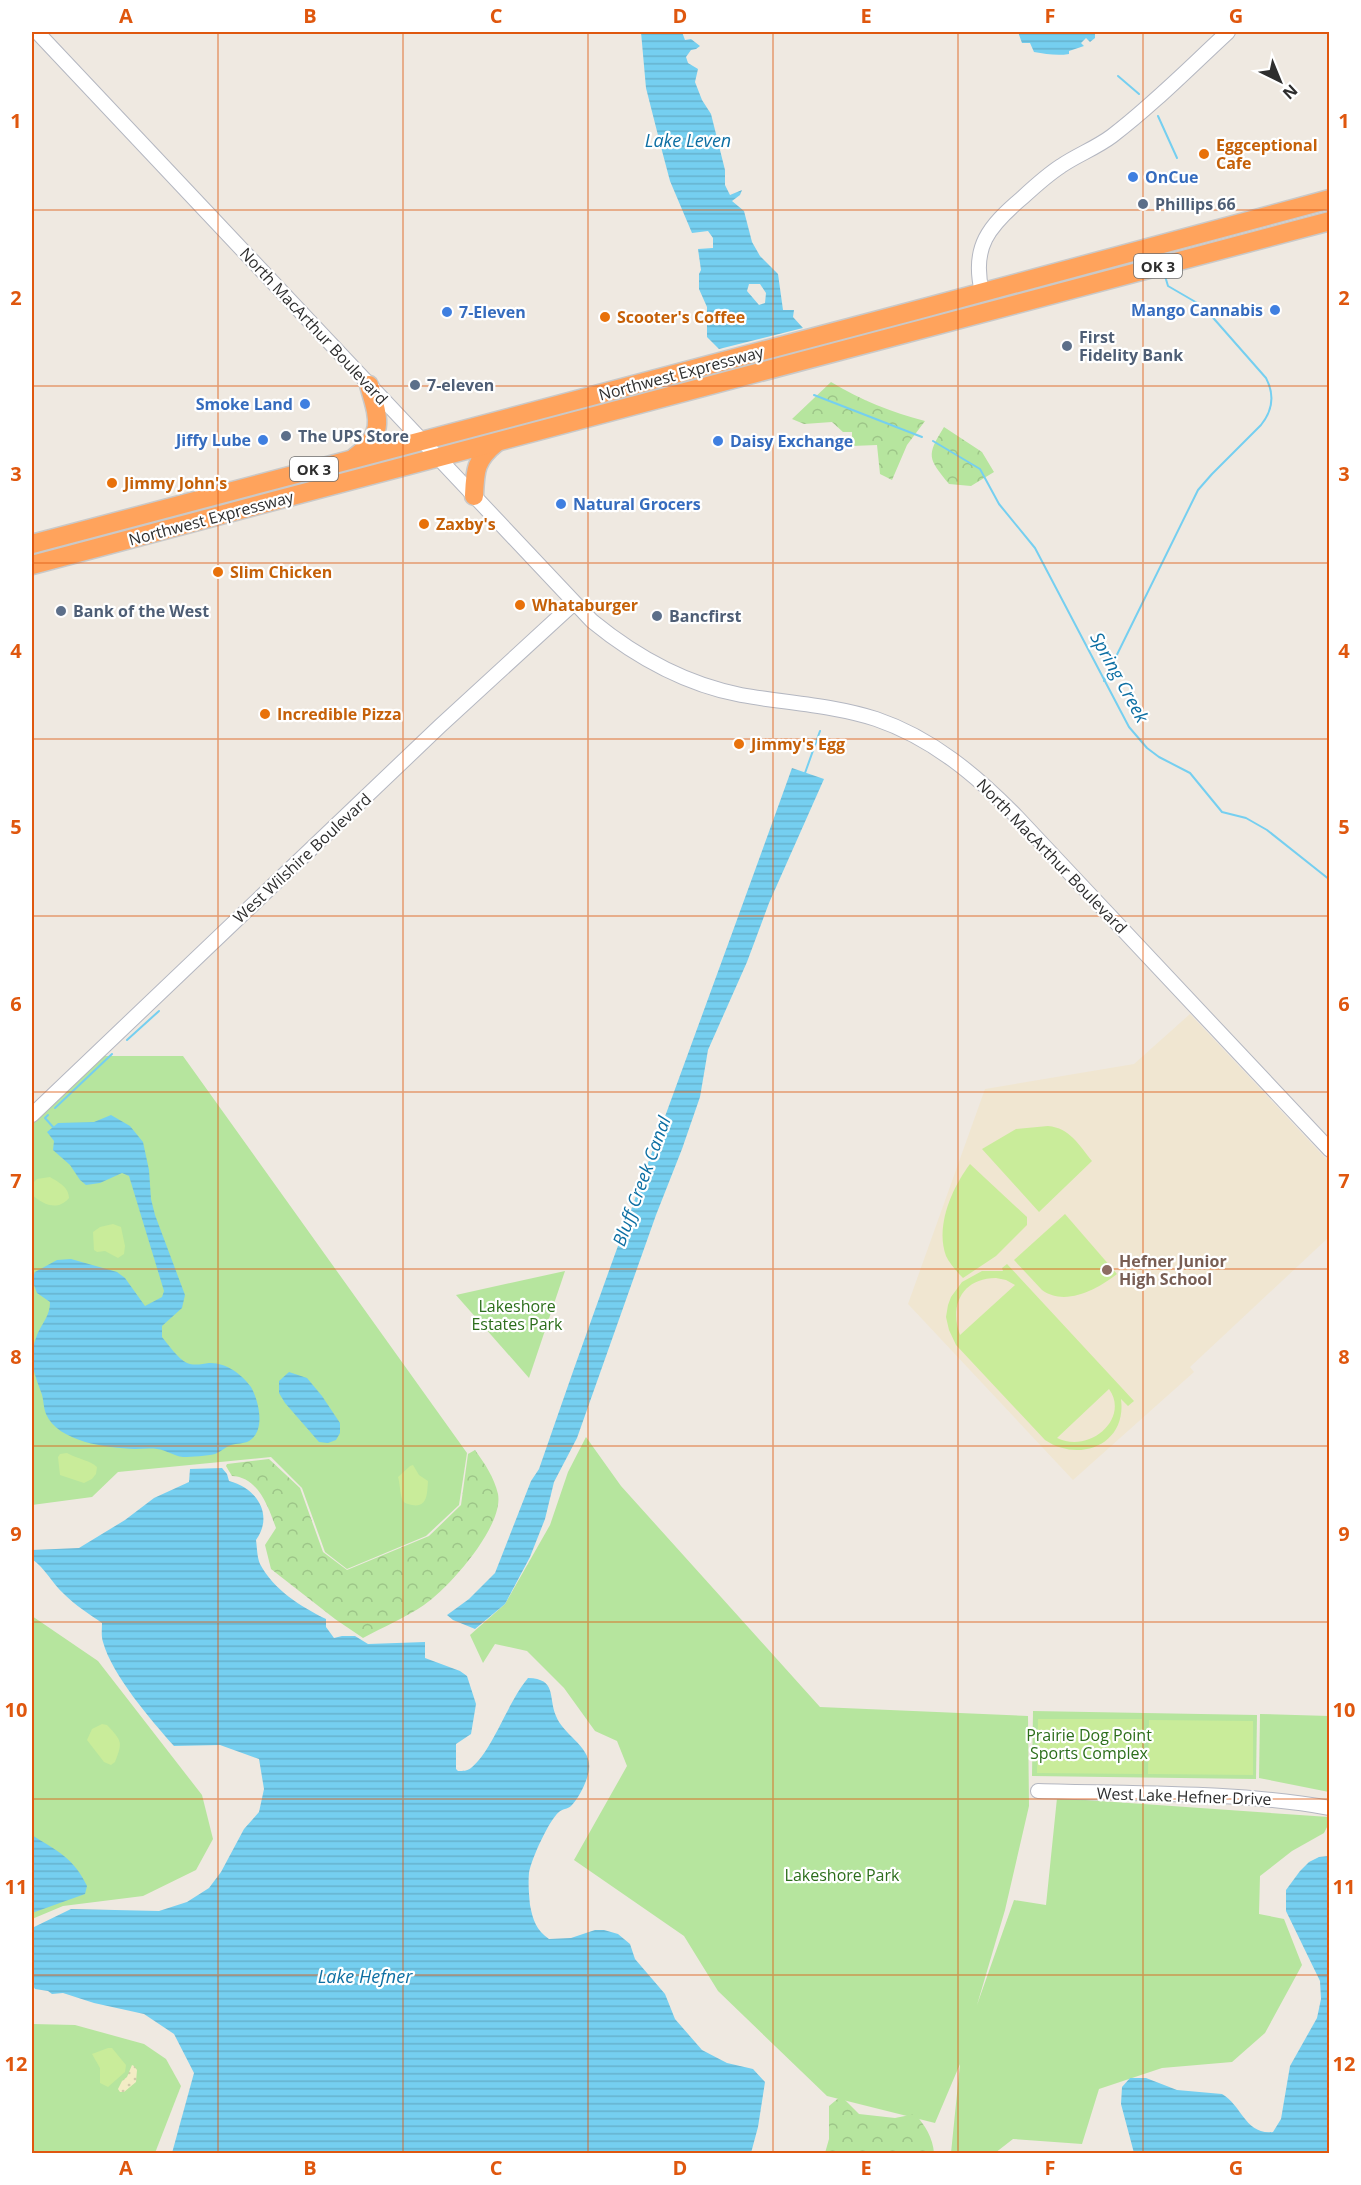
<svg xmlns="http://www.w3.org/2000/svg" width="1361" height="2185" font-family="'Open Sans',sans-serif">
<style>
.education{fill:#f0e6d1}
.green{fill:#b6e59e}
.forest{fill:url(#forest-crowns)}
.sand{fill:url(#sand-dots)}
.pitch{fill:#c9ec9a;fill-rule:evenodd}
.water{fill:url(#water-rules);fill-rule:evenodd}
.lines{fill:none;stroke-linecap:round;stroke-linejoin:round}
.stream{stroke:#75cff0;stroke-width:2}
.secondary-casing{stroke:#b4b7c1;stroke-width:16}
.highway-casing{stroke:#c9c9c9;stroke-width:21}
.secondary{stroke:#fff;stroke-width:14}
.highway{stroke:#ffa35c;stroke-width:18}
.grid{fill:none;stroke:#df570e;stroke-width:1.5;stroke-opacity:0.55}
.food-dot{fill:#e8710a;stroke:#fff;stroke-width:2}
.shop-dot{fill:#3f7fe0;stroke:#fff;stroke-width:2}
.service-dot{fill:#5c6f8a;stroke:#fff;stroke-width:2}
.education-dot{fill:#8d6e63;stroke:#fff;stroke-width:2}
.labels{text-anchor:middle;dominant-baseline:central;stroke-width:4.5;stroke-linejoin:round;paint-order:stroke}
.shield{fill:#fff;stroke:#6d6d6d;stroke-width:1.5}
.shield-label{font-size:15px;font-weight:bold;fill:#2e2e2e}
.food-label{font-size:16px;font-weight:bold;fill:#c56008;stroke:#fff;text-anchor:start}
.shop-label{font-size:16px;font-weight:bold;fill:#366cbe;stroke:#fff;text-anchor:start}
.service-label{font-size:16px;font-weight:bold;fill:#4e5e75;stroke:#fff;text-anchor:start}
.street-label{font-size:16px;fill:#2e2e2e;stroke:#fff}
.education-label{font-size:16px;font-weight:bold;fill:#785e54;stroke:#fff;text-anchor:start}
.park-label{font-size:16px;fill:#2c6e1b;stroke:#fff}
.water-label{font-size:18px;font-style:italic;fill:#0d6fa3;stroke:#fff}
.neatline{fill:none;stroke:#df570e;stroke-width:2}
.grid-label{font-size:20px;text-anchor:middle;font-weight:bold;fill:#df570e}
</style>
<defs>
<pattern id="forest-crowns" width="20" height="18" patternUnits="userSpaceOnUse" patternTransform="scale(1.5)"><rect width="20" height="18" fill="#b6e59e"/><path d="M2 6a3 3 0 1 1 6 0M12 15a3 3 0 1 1 6 0" fill="none" stroke="#9dc588"/></pattern>
<pattern id="sand-dots" width="8" height="8" patternUnits="userSpaceOnUse" patternTransform="scale(1.5)"><rect width="8" height="8" fill="#f3ecc5"/><path d="M2 2h.1M6 6h.1" fill="none" stroke="#d1cbaa" stroke-width="1.8" stroke-linecap="round"/></pattern>
<pattern id="water-rules" width="6" height="5" patternUnits="userSpaceOnUse" patternTransform="scale(1.5)"><rect width="6" height="5" fill="#75cff0"/><path d="M0 2.5h6" fill="none" stroke="#66b2ce"/></pattern>
</defs>
<rect width="100%" height="100%" fill="#efe9e1"/>
<path class="education" d="M1190,1014L1329,1162V1237L1190,1367L1194,1372L1073,1480L908,1304L985,1089L1134,1064Z"/>
<g class="green">
<path d="M102,1056H183L467,1453L459,1505L426,1536L347,1569L325,1552L302,1488L271,1457L118,1472L92,1497L32,1505V1123Z"/>
<path d="M565,1271L529,1378L456,1295Z"/>
<path d="M586,1437L621,1486L820,1707L1028,1716L1029,1806L1005,1910L977,2005L1014,1900L1046,1905L1057,1798L1329,1817V1823L1324,1833L1292,1851L1260,1876L1259,1914L1284,1919L1302,1965L1265,2033L1232,2062L1162,2068L1099,2089L1082,2144L1013,2139L995,2153H951L960,2064L935,2123L827,2096L718,1991L684,1936L574,1860L627,1766L617,1741L595,1731L564,1688L527,1651L495,1644L483,1663L470,1635L505,1604L550,1525L568,1472Z"/>
<path d="M32,1616L98,1661L202,1795L213,1839L196,1870L143,1896L63,1906L32,1919Z"/>
<path d="M1033,1711L1257,1715L1256,1779L1032,1776Z"/>
<path d="M1260,1714L1329,1716V1792L1259,1778Z"/>
<path d="M32,2024L75,2025L144,2044L166,2059L181,2086L155,2153L32,2154Z"/>
</g>
<g class="forest">
<path d="M831,382C861,400 891,412 925,421L907,445L892,480L880,474L877,445L852,446V432H843L832,422L804,424L792,419Z"/>
<path d="M944,427L982,452L994,472L971,486L949,484C928,458 926,456 944,427Z"/>
<path d="M475,1450C485,1464 494,1477 498,1494C504,1526 449,1588 424,1605C405,1618 383,1627 363,1638L335,1619L271,1569L265,1545L276,1528C268,1506 258,1477 232,1476L226,1466L227,1464L269,1459L300,1488L323,1552L347,1570L429,1536L461,1505L468,1454Z"/>
<path d="M841,2096L859,2114L895,2118L915,2114C925,2125 933,2138 934,2153H825L829,2139V2106Z"/>
</g>
<path class="sand" d="M132,2065L134,2066L137,2070L136,2082L124,2092H120L118,2089L122,2081L127,2077Z"/>
<g class="pitch">
<path d="M1048,1126C1070,1128 1079,1145 1092,1161L1039,1212L982,1149L1016,1129Z"/>
<path d="M970,1164L1027,1217V1225L996,1256L963,1278C957,1272 950,1264 946,1256C935,1226 952,1188 970,1164Z"/>
<path d="M50,1177C58,1182 69,1187 69,1198C57,1212 43,1204 32,1195V1184L37,1179Z"/>
<path d="M1065,1214L1117,1274C1098,1289 1065,1307 1042,1290L1014,1260Z"/>
<path d="M113,1224L121,1227L125,1246L124,1254L118,1258L105,1251L97,1252L94,1250L93,1232L100,1227Z"/>
<path d="M1007,1264L1134,1401L1128,1406L1121,1399C1127,1445 1079,1463 1045,1440L956,1345L949,1330L946,1317L948,1305L951,1297L962,1282L982,1271H1003L1002,1268ZM996,1278L1006,1280L1015,1285L960,1335C949,1306 962,1278 996,1278ZM1109,1389C1130,1418 1090,1454 1057,1438Z"/>
<path d="M67,1453C75,1458 92,1461 97,1467L96,1474L92,1479L84,1483L60,1475L58,1457L60,1454Z"/>
<path d="M413,1465L419,1475L428,1481C427,1493 428,1508 412,1505C409,1504 405,1504 403,1501C400,1496 400,1483 398,1477L410,1466Z"/>
<path d="M1038,1719H1142V1774L1037,1773Z"/>
<path d="M1149,1720L1253,1721V1775L1148,1774Z"/>
<path d="M102,1724L107,1725C122,1741 123,1742 115,1762L111,1765L104,1762L87,1740L92,1729Z"/>
<path d="M108,2048H112L126,2065L125,2072L108,2087L100,2083V2068L92,2054Z"/>
</g>
<g class="water">
<path d="M641,32H682L685,40L691,39L700,46L696,49L691,50L686,57L688,63L698,69L695,82L702,100L711,114L725,170V185L730,195L742,190L740,195L732,201L744,211L752,242L760,256L778,274L783,310H794L793,317L803,328L719,349L707,337V307L699,289V274L701,270L698,249L713,248V238L708,231L692,233L670,181L661,147L646,88ZM749,284H760L766,293L765,303L759,305L747,291Z"/>
<path d="M1018,32H1095V38L1090,42L1086,38L1081,43L1084,46L1069,51V54C1057,56 1046,54 1034,52L1030,43H1022Z"/>
<path d="M792,768L824,779L769,903L747,962L708,1050L700,1097L682,1149L656,1215L577,1438L554,1482L545,1519L530,1557L505,1604L475,1629L453,1620L447,1615L469,1599L495,1573L531,1481L539,1469C620,1234 708,1002 792,768Z"/>
<path d="M111,1115L130,1126L143,1142L149,1170L151,1199L155,1215L185,1295L182,1308L162,1326V1337C168,1344 178,1359 187,1363C194,1366 202,1364 209,1363C225,1362 242,1374 251,1387C259,1401 266,1431 249,1441C244,1444 237,1443 231,1445C225,1447 221,1452 215,1454C207,1456 192,1457 183,1457C174,1456 166,1450 157,1449C150,1448 142,1449 135,1449C107,1448 58,1442 46,1414C43,1407 44,1399 41,1392C33,1370 28,1358 37,1335C42,1323 50,1316 50,1302L37,1293L32,1280L35,1272L57,1260L71,1259L117,1272L125,1278L145,1306L162,1297L164,1291L129,1176L122,1173L100,1183L86,1185L80,1180L70,1165L53,1150L54,1141L47,1132L58,1123L94,1122Z"/>
<path d="M289,1372L307,1378L322,1396L340,1423V1433L336,1440L328,1443L319,1442L285,1403L279,1393V1381Z"/>
<path d="M222,1468L227,1474L229,1481C257,1488 274,1515 256,1540C257,1547 257,1557 260,1564C273,1589 301,1607 326,1619V1627L334,1638L342,1636H355L368,1644L425,1642V1658L460,1671L467,1676L476,1704L471,1734L456,1744V1769L458,1771C463,1771 467,1771 471,1768C493,1750 507,1703 528,1678C557,1679 548,1696 556,1716C563,1735 592,1747 589,1769C588,1780 579,1798 571,1806C568,1809 562,1809 559,1812C549,1820 531,1860 529,1873C528,1883 529,1895 530,1905C533,1920 536,1930 549,1939L571,1938L595,1930H604L618,1934L630,1944L635,1959L665,1994L675,2019L702,2050L727,2063L753,2069L765,2082L758,2127L751,2153H172L194,2073L174,2034L144,2014L94,2003L63,1993L52,1994L48,1991L35,1989L32,1984V1928L71,1909L159,1911L187,1902L209,1888L221,1872L244,1829L259,1812L264,1789L259,1759L220,1745L174,1746C151,1720 112,1675 103,1642C101,1636 102,1629 102,1623C89,1614 75,1605 64,1594C52,1583 45,1568 32,1559V1550L79,1548L125,1520L154,1498L189,1482L190,1469Z"/>
<path d="M32,1835C57,1851 74,1858 87,1886L85,1894L32,1913Z"/>
<path d="M1329,1856V2153H1134L1121,2104L1122,2087L1130,2078H1146L1177,2090L1222,2094C1242,2105 1245,2135 1273,2132L1281,2119L1290,2066L1317,2018L1321,1999L1320,1981L1286,1911V1890L1300,1871L1309,1862L1319,1857Z"/>
</g>
<g class="lines">
<g class="stream">
<path d="M1118,76L1139,94"/>
<path d="M1158,116L1177,158"/>
<path d="M814,395L922,437"/>
<path d="M933,441L980,469L999,504L1035,548L1129,727L1147,748L1159,757L1190,773L1222,812L1246,818L1267,830L1330,880"/>
<path d="M1104,681L1198,490L1212,474L1261,425C1273,410 1275,395 1266,378L1208,312L1199,304L1168,286L1165,276"/>
<path d="M805,773L820,731"/>
<path d="M127,1040L159,1011"/>
<path d="M55,1108L112,1054"/>
<path d="M48,1115L45,1118L53,1127"/>
</g>
<g class="secondary-casing">
<g id="secondary">
<path d="M37,32L592,621C636,657 684,684 741,695C786,703 833,705 876,719C932,738 976,775 1017,817L1330,1150"/>
<path d="M982,292C971,247 989,226 1022,198C1034,187 1047,175 1061,166C1077,155 1096,148 1112,136C1154,104 1190,67 1228,32"/>
<path d="M32,1115L440,726L574,603"/>
<path d="M1038,1791C1135,1794 1234,1791 1330,1808"/>
</g>
</g>
<g class="highway-casing">
<g id="highway">
<path d="M355,457C386,434 378,417 369,385"/>
<path d="M474,496C475,471 475,460 496,443"/>
<path d="M32,544L913,311L1330,199"/>
<path d="M32,565L1330,221"/>
</g>
</g>
<use href="#secondary" class="secondary"/>
<use href="#highway" class="highway"/>
</g>
<path class="grid" d="M218,32V2154M403,32V2154M588,32V2154M773,32V2154M958,32V2154M1143,32V2154M32,210H1330M32,386H1330M32,563H1330M32,739H1330M32,916H1330M32,1092H1330M32,1269H1330M32,1446H1330M32,1622H1330M32,1799H1330M32,1975H1330"/>
<g class="food-dot">
<circle cx="1204" cy="154" r="6"/>
<circle cx="605" cy="317" r="6"/>
<circle cx="112" cy="483" r="6"/>
<circle cx="424" cy="524" r="6"/>
<circle cx="218" cy="572" r="6"/>
<circle cx="520" cy="605" r="6"/>
<circle cx="265" cy="714" r="6"/>
<circle cx="739" cy="744" r="6"/>
</g>
<g class="shop-dot">
<circle cx="1133" cy="177" r="6"/>
<circle cx="1275" cy="310" r="6"/>
<circle cx="447" cy="312" r="6"/>
<circle cx="305" cy="404" r="6"/>
<circle cx="263" cy="440" r="6"/>
<circle cx="718" cy="441" r="6"/>
<circle cx="561" cy="504" r="6"/>
</g>
<g class="service-dot">
<circle cx="1143" cy="204" r="6"/>
<circle cx="1067" cy="346" r="6"/>
<circle cx="415" cy="385" r="6"/>
<circle cx="286" cy="436" r="6"/>
<circle cx="61" cy="611" r="6"/>
<circle cx="657" cy="616" r="6"/>
</g>
<circle class="education-dot" cx="1107" cy="1270" r="6"/>
<g class="labels">
<g class="shield">
<rect x="1134" y="254" width="48" height="24" rx="4.5"/>
<rect x="290" y="457" width="48" height="24" rx="4.5"/>
</g>
<g class="shield-label">
<text x="1158" y="266">OK 3</text>
<text x="314" y="469">OK 3</text>
</g>
<g class="food-label">
<text x="1216" y="145">Eggceptional<tspan x="1216" dy="18">Cafe</tspan></text>
<text x="617" y="317">Scooter's Coffee</text>
<text x="124" y="483">Jimmy John's</text>
<text x="436" y="524">Zaxby's</text>
<text x="230" y="572">Slim Chicken</text>
<text x="532" y="605">Whataburger</text>
<text x="277" y="714">Incredible Pizza</text>
<text x="751" y="744">Jimmy's Egg</text>
</g>
<g class="shop-label">
<text x="1145" y="177">OnCue</text>
<text x="1263" y="310" text-anchor="end">Mango Cannabis</text>
<text x="459" y="312">7-Eleven</text>
<text x="293" y="404" text-anchor="end">Smoke Land</text>
<text x="251" y="440" text-anchor="end">Jiffy Lube</text>
<text x="730" y="441">Daisy Exchange</text>
<text x="573" y="504">Natural Grocers</text>
</g>
<g class="service-label">
<text x="1155" y="204">Phillips 66</text>
<text x="1079" y="337">First<tspan x="1079" dy="18">Fidelity Bank</tspan></text>
<text x="427" y="385">7-eleven</text>
<text x="298" y="436">The UPS Store</text>
<text x="73" y="611">Bank of the West</text>
<text x="669" y="616">Bancfirst</text>
</g>
<g class="street-label">
<text transform="translate(314 326) rotate(47)">North MacArthur Boulevard</text>
<text transform="translate(681 373) rotate(-15)">Northwest Expressway</text>
<text transform="translate(211 518) rotate(-15)">Northwest Expressway</text>
<text transform="translate(1052 856) rotate(46)">North MacArthur Boulevard</text>
<text transform="translate(302 858) rotate(-43)">West Wilshire Boulevard</text>
<text transform="translate(1184 1796) rotate(2)">West Lake Hefner Drive</text>
</g>
<g class="education-label">
<text x="1119" y="1261">Hefner Junior<tspan x="1119" dy="18">High School</tspan></text>
</g>
<g class="park-label">
<text x="517" y="1306">Lakeshore<tspan x="517" dy="18">Estates Park</tspan></text>
<text x="1089" y="1735">Prairie Dog Point<tspan x="1089" dy="18">Sports Complex</tspan></text>
<text x="842" y="1875">Lakeshore Park</text>
</g>
<g class="water-label">
<text x="688" y="140">Lake Leven</text>
<text transform="translate(1120 677) rotate(61)">Spring Creek</text>
<text transform="translate(641 1181) rotate(-70)">Bluff Creek Canal</text>
<text x="365" y="1976">Lake Hefner</text>
</g>
</g>
<rect width="1361" height="2185" fill="none" stroke="#ffffff" stroke-width="66"/>
<g transform="translate(1280 81) rotate(137)" stroke="#ffffff" stroke-width="4.5" paint-order="stroke">
<path d="M0-4.5L10 22L0 15L-10 22Z" fill="#2e2e2e"/>
<text y="-9" font-size="16" font-weight="bold" text-anchor="middle" fill="#2e2e2e">N</text>
</g>
<rect x="33" y="33" width="1295" height="2119" class="neatline"/>
<g class="grid-label">
<text x="126" y="23">A</text>
<text x="310" y="23">B</text>
<text x="496" y="23">C</text>
<text x="680" y="23">D</text>
<text x="866" y="23">E</text>
<text x="1050" y="23">F</text>
<text x="1236" y="23">G</text>
<text x="16" y="128">1</text>
<text x="1344" y="128">1</text>
<text x="16" y="305">2</text>
<text x="1344" y="305">2</text>
<text x="16" y="481">3</text>
<text x="1344" y="481">3</text>
<text x="16" y="658">4</text>
<text x="1344" y="658">4</text>
<text x="16" y="834">5</text>
<text x="1344" y="834">5</text>
<text x="16" y="1011">6</text>
<text x="1344" y="1011">6</text>
<text x="16" y="1188">7</text>
<text x="1344" y="1188">7</text>
<text x="16" y="1364">8</text>
<text x="1344" y="1364">8</text>
<text x="16" y="1541">9</text>
<text x="1344" y="1541">9</text>
<text x="16" y="1717">10</text>
<text x="1344" y="1717">10</text>
<text x="16" y="1894">11</text>
<text x="1344" y="1894">11</text>
<text x="16" y="2071">12</text>
<text x="1344" y="2071">12</text>
<text x="126" y="2175">A</text>
<text x="310" y="2175">B</text>
<text x="496" y="2175">C</text>
<text x="680" y="2175">D</text>
<text x="866" y="2175">E</text>
<text x="1050" y="2175">F</text>
<text x="1236" y="2175">G</text>
</g>
</svg>
